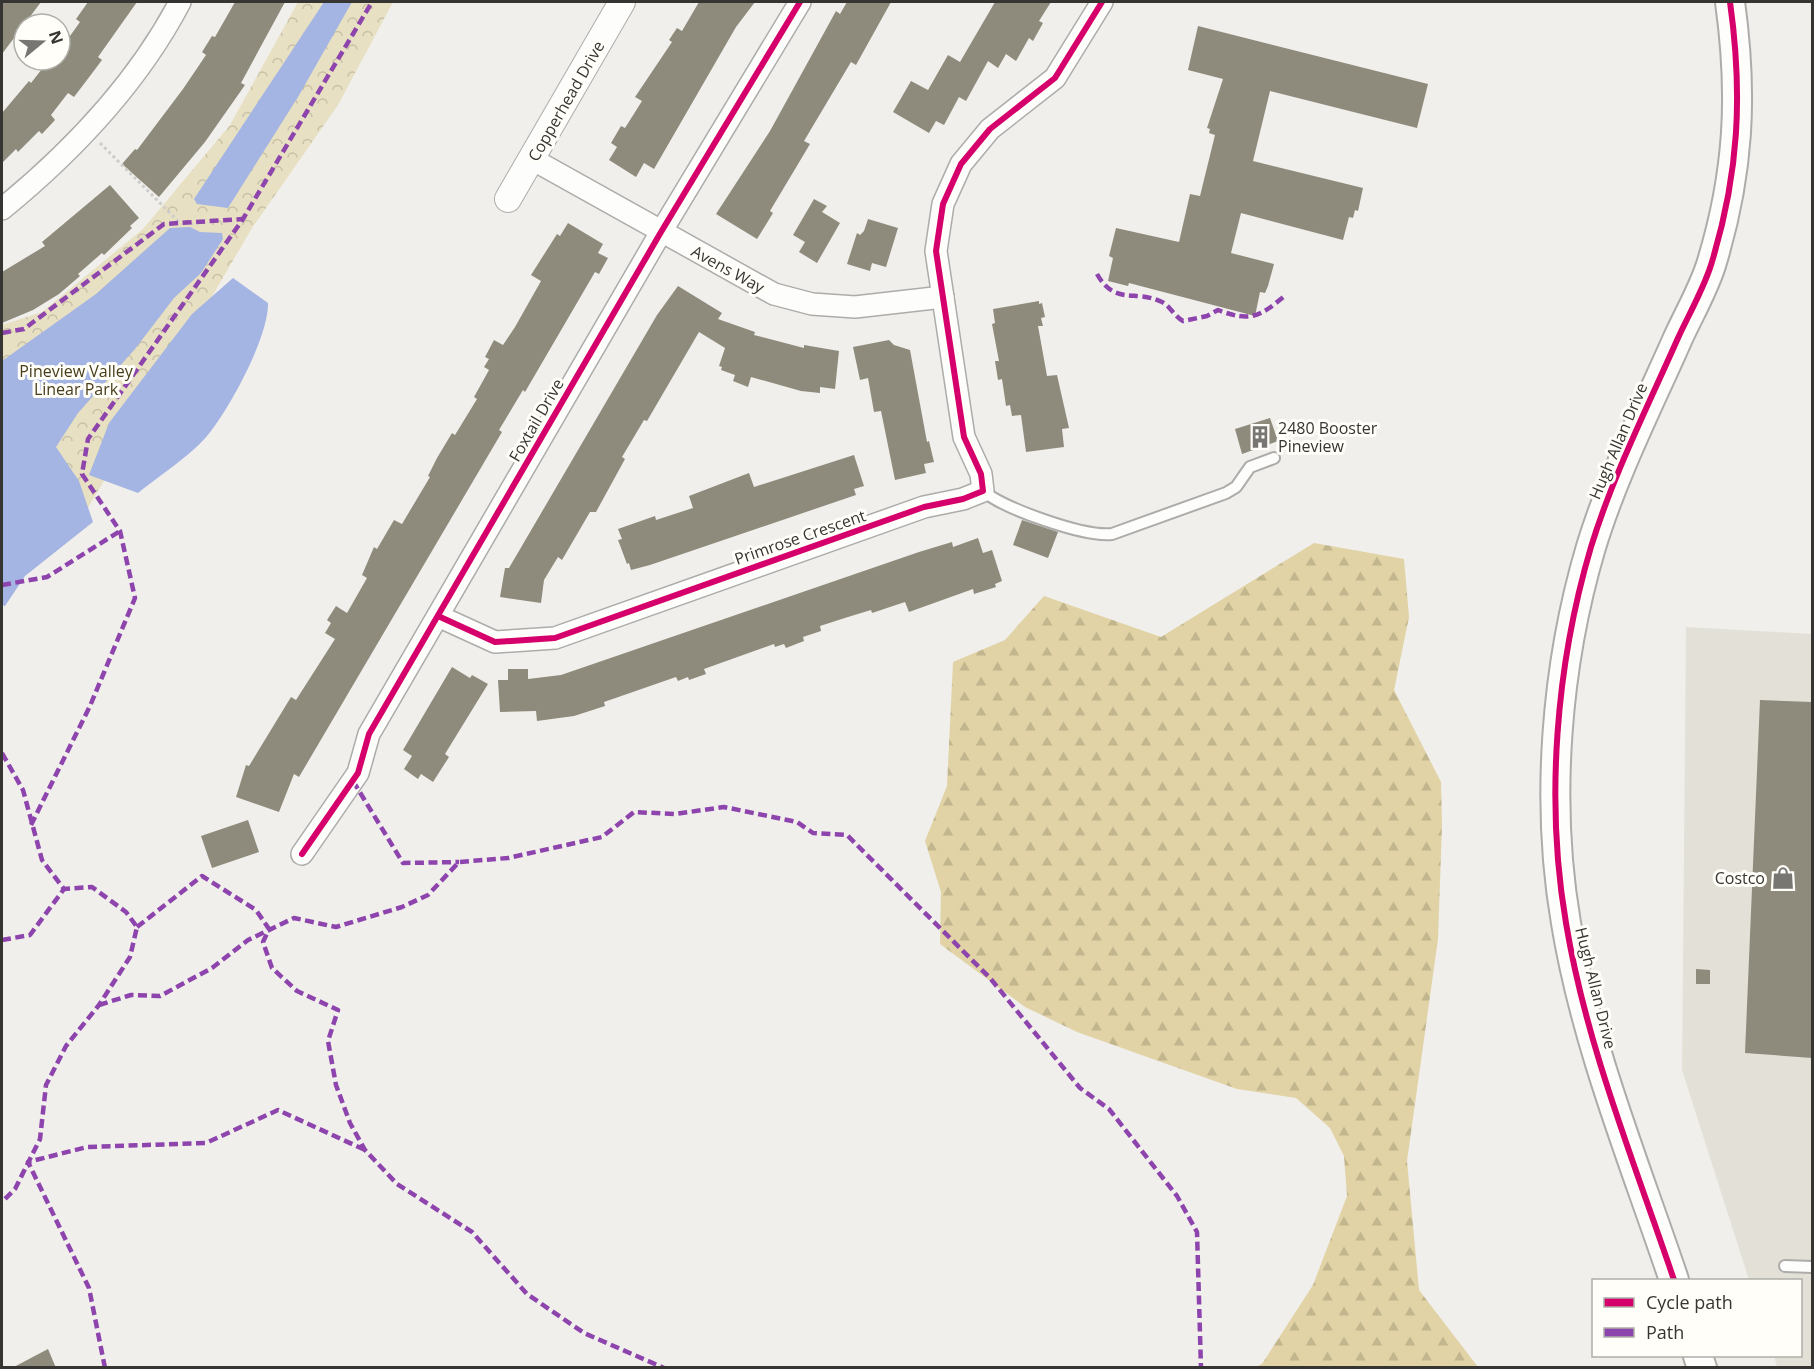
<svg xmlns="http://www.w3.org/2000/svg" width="1814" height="1369" font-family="'Open Sans',sans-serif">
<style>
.built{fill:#e3e1d7}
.forest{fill:url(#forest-firs)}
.park{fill:url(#park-crowns)}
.water{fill:#a4b4e3}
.building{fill:#8f8b7c}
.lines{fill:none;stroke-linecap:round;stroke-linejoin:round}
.service-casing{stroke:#adacaa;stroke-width:14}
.minor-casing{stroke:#adacaa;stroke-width:24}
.tertiary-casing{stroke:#adacaa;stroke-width:28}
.secondary-casing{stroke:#adacaa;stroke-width:32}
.path{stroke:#cecdcc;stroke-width:3;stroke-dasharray:3 3;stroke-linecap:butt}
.service{stroke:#fdfdfc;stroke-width:10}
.minor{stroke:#fdfdfc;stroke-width:21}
.tertiary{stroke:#fdfdfc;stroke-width:26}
.secondary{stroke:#fdfdfc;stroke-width:28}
.quiet{stroke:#8e44ad;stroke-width:4.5;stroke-dasharray:9 4.5;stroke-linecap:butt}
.cycleway-casing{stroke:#fffef9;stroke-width:10}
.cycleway{stroke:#d6006c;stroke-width:6}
.labels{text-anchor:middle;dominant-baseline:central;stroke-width:6;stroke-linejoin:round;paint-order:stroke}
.street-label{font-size:16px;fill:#363532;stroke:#fffef9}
.park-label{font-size:16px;fill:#483d1a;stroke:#fffef9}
.poi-label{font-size:16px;fill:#363532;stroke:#fffef9;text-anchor:start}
</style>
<defs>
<pattern id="forest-firs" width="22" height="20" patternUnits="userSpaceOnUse" patternTransform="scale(1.5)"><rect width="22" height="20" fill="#e1d3a5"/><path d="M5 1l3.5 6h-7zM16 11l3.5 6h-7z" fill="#c2b68e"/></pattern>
<pattern id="park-crowns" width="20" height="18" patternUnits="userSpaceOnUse" patternTransform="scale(1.5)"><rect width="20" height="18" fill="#e8e0c2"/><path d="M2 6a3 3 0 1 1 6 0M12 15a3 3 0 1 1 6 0" fill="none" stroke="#c8c1a7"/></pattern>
</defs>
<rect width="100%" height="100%" fill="#f0efeb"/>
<path class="built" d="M1686,627L1812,634V1367H1777L1774,1356H1800V1280H1749L1682,1070Z"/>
<path class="forest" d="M1314,543L1404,559L1409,617L1394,690L1441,782L1442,825L1438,939L1407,1161L1419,1290L1478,1367H1255L1262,1364L1313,1285L1347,1196L1344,1156L1330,1128L1296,1098L1237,1089L1077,1032L1025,1007L940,944L941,892L925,841L947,786L953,662L1005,640L1044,596L1161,637Z"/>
<path class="park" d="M298,2H393L338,105L252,228L78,525L2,512V325L42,312L143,229L230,125Z"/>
<g class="water">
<path d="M324,2H352L298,97L228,208L197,204L194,199Z"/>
<path d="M190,227L200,232L222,233L223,239L201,273L174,298L135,349L78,413L56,447L79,481L93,522L25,576L5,606L2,605V361L96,294L170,228Z"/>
<path d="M233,278L268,303C269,336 229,410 207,436C190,456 159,476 138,493L89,475L109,423L192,314Z"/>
</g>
<g class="building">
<path d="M2,2H41L2,54Z"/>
<path d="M88,2H137L98,57L102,60L90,76L74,97L68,93L51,115L55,120L42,134L39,131L18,152L16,149L2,163V113L29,81L31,83L49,60H60V50L80,22L76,19Z"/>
<path d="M235,2H285L241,83L245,85L205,142L159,197L122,164L135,149L137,150L183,89L206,55L202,52L212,36L215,37Z"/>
<path d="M699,2H755L736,27L654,169L644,163L636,177L609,160L617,147L611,143L621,126L625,128L642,101L635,97L672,42L669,40L677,28L682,31Z"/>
<path d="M847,2H891L856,65L851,62L804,141L810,144L770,211L773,213L757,239L716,214L770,131L836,11L840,14Z"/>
<path d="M995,2H1051L1039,21L1043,23L1033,41L1029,38L1016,61L1006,54L998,68L988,61L966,101L959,97L944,125L936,121L929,133L893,112L911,81L928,90L948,55L960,62Z"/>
<path d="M1198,26L1428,84L1417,128L1270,91L1253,161L1363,188L1358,211L1355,210L1353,218L1349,217L1343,240L1241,213L1231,253L1274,264L1268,286L1265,293L1260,292L1255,316L1129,283L1128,286L1108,281L1113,258L1109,256L1116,228L1179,242L1190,194L1200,196L1215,135L1209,133L1210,129L1207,128L1223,79L1188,70Z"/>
<path d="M110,185L139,218L130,226L132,228L104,255L102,253L78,274L80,276L59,294L33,310L2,323V272L45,246L42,242Z"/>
<path d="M814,199L827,206L822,212L840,223L817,263L799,252L805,242L793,235Z"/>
<path d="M868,219L898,228L886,267L872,263L870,271L847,264L857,233L860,235L864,231Z"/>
<path d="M568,223L603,244L598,253L608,258L599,274L595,272L525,392L523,390L499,430L502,432L299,777L294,774L279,812L236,797L246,765L249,766L291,697L296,700L335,639L325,633L331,623L327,620L336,606L347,613L367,578L362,575L374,547L377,549L394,520L402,524L430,477L428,476L437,458L452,433L455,435L477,399L474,397L489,370L484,367L489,359L485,357L494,340L503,345L515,327L541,281L531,275L557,234L560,236Z"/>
<path d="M678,286L722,313L718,319L755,332L754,335L804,348V345L839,351L835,389L820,387V393L801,391L751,377L748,387L733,381L735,375L721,370L722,367L719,366L725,348L699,332L647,421L644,420L622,457L625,459L596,512H590L562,560L558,557L544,580L541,603L500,597L505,568H509L657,315Z"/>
<path d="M1039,301V304L1042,303L1045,317L1041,318L1043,326H1038L1047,376L1057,375L1069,428L1062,429L1064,447L1026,452L1021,415L1012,416L1010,405L1006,406L1002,379L998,380L995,361H999L992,324L995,323L993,309Z"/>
<path d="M889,340L894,345L910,350L927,442L929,441L934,462L924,464L926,473L895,480L881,411L874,412L868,378L860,380L853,347Z"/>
<path d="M1270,418L1278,441L1242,454L1235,429Z"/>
<path d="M854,455L864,486L854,489L856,495L650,565L631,570L629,563L627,564L618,540L622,539L618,529L655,516L656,520L693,508L689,496L749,473L754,487Z"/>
<path d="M1022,520L1058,532L1048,558L1013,545Z"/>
<path d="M978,538L983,553L992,550L1002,581L995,584L996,587L974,594L973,589L909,612L905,602L872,613L871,610L848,617L820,626L821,631L803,637L804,641L786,648L784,644L775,647L774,644L704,669L706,674L689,680L688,677L678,681L676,677L604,702L605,706L574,716L537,721L536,711L500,712L498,680H508V669H528V679L561,675L919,552L952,542L953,547Z"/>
<path d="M452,667L470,678L472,675L488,684L445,754L449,757L433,782L421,774L418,779L404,769L412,756L403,750Z"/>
<path d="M1760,700L1812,702V1058L1745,1053Z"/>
<path d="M248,820L259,852L212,868L201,836Z"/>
<path d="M1696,969L1710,970V984H1696Z"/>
<path d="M48,1349L56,1368H12Z"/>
</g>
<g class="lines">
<g class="service-casing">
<g id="service">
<path d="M983,491C1005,509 1084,537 1112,534L1226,493L1236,487L1250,467L1274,458"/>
<path d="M1785,1266L1812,1267"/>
</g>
</g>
<g class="minor-casing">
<g id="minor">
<path d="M532,159L774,294L812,304L855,307L943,297"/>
<path d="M2,209C73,151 137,84 180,2"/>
<path d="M438,616L495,642L555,638L924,507L963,499L983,491L981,474L964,437L936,251L943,204L961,164L990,129L1055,78L1102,2"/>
<path d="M302,854L358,773L369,734L661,232L800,2"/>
</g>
</g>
<g class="tertiary-casing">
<path id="tertiary" d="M508,199L622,2"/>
</g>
<g class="secondary-casing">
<g id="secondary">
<path d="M1674,1280C1635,1164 1586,1045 1566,923C1545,801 1556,665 1591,547C1613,475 1648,406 1678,338C1689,314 1703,290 1711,265C1739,174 1743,95 1730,2"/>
<path d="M1698,1356L1702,1368"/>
</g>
</g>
<path class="path" d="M100,143L180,223"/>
<use href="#service" class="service"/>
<use href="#minor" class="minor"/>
<use href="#tertiary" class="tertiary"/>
<use href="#secondary" class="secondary"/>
<g class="quiet">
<path d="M1097,274C1115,306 1135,289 1162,302C1170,306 1174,316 1183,321L1207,316L1218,310C1252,323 1260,316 1286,295"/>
<path d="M2,333L24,329L164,224L243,219"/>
<path d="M2,585L47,577L120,531"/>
<path d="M2,753L23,790L42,860L64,889L92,887L126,912L137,927L130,957L99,1005L66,1046L46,1085L40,1139L15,1189L2,1202"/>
<path d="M353,781L403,863L459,862"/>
<path d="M31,825L90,706L135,598L120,531L82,474L88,439L243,219L372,2"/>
<path d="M137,927L202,876L256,910L269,929L263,942L272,968L297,991L338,1010L328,1041L336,1085L350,1123L365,1150L397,1184L472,1232L527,1294L584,1333L664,1368"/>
<path d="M2,940L30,935L64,889"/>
<path d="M99,1005L131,995L160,996L212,968L248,940L294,918L336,927L402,907L428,895L459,862L508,858L602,837L634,812L675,814L724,807L797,822L813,833L847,835L990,978L1080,1088L1109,1109L1177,1196L1197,1232L1201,1368"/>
<path d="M105,1368L89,1288L28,1162L87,1147L206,1143L278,1110L365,1150"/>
</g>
<g class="cycleway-casing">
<g id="cycleway">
<path d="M438,616L495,642L555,638L924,507L963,499L983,491L981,474L964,437L936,251L943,204L961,164L990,129L1055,78L1102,2"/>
<path d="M302,854L358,773L369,734L661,232L800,2"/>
<path d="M1674,1280C1635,1164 1586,1045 1566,923C1545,801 1556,665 1591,547C1613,475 1648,406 1678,338C1689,314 1703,290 1711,265C1739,174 1743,95 1730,2"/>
</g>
</g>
<use href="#cycleway" class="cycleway"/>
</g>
<defs>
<g id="building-bare" transform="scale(1.8)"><path d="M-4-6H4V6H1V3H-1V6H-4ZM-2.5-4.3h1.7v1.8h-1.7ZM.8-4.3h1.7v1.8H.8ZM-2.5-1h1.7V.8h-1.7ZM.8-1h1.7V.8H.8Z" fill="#777673" stroke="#fffef9" stroke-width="2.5" paint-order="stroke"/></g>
<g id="shop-bare" transform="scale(1.8)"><path d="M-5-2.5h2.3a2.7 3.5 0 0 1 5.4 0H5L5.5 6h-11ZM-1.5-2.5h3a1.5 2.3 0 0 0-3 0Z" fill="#777673" stroke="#fffef9" stroke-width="2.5" paint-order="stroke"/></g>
</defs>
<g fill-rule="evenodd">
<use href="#building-bare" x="1260" y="437"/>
<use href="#shop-bare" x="1783" y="878"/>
</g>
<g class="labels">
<g class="street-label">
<text transform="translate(566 101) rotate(-60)">Copperhead Drive</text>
<text transform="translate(728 269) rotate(29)">Avens Way</text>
<text transform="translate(536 420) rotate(-60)">Foxtail Drive</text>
<text transform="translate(1618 441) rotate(-67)">Hugh Allan Drive</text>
<text transform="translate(800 537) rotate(-19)">Primrose Crescent</text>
<text transform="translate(1596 988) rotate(76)">Hugh Allan Drive</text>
</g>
<g class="park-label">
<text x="76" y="371">Pineview Valley<tspan x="76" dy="18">Linear Park</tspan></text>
</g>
<g class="poi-label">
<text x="1278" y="428">2480 Booster<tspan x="1278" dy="18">Pineview</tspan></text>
<text x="1765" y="878" text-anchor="end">Costco</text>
</g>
</g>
<rect width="1814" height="1369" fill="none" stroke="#363532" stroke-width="6"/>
<rect x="1592" y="1279" width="210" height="78" fill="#fffef9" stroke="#afaea9" stroke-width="1.5"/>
<rect x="1604" y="1298" width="30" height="9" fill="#d6006c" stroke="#afaea9" stroke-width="1.5"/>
<text x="1646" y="1309" font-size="18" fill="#363532">Cycle path</text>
<rect x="1604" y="1328" width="30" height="9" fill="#8e44ad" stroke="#afaea9" stroke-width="1.5"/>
<text x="1646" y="1339" font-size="18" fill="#363532">Path</text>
<g transform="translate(42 42) rotate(71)"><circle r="28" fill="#fffef9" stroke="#afaea9" stroke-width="1.5"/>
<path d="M0-4.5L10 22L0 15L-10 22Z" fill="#777673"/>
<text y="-9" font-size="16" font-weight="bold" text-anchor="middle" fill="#363532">N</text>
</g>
</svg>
